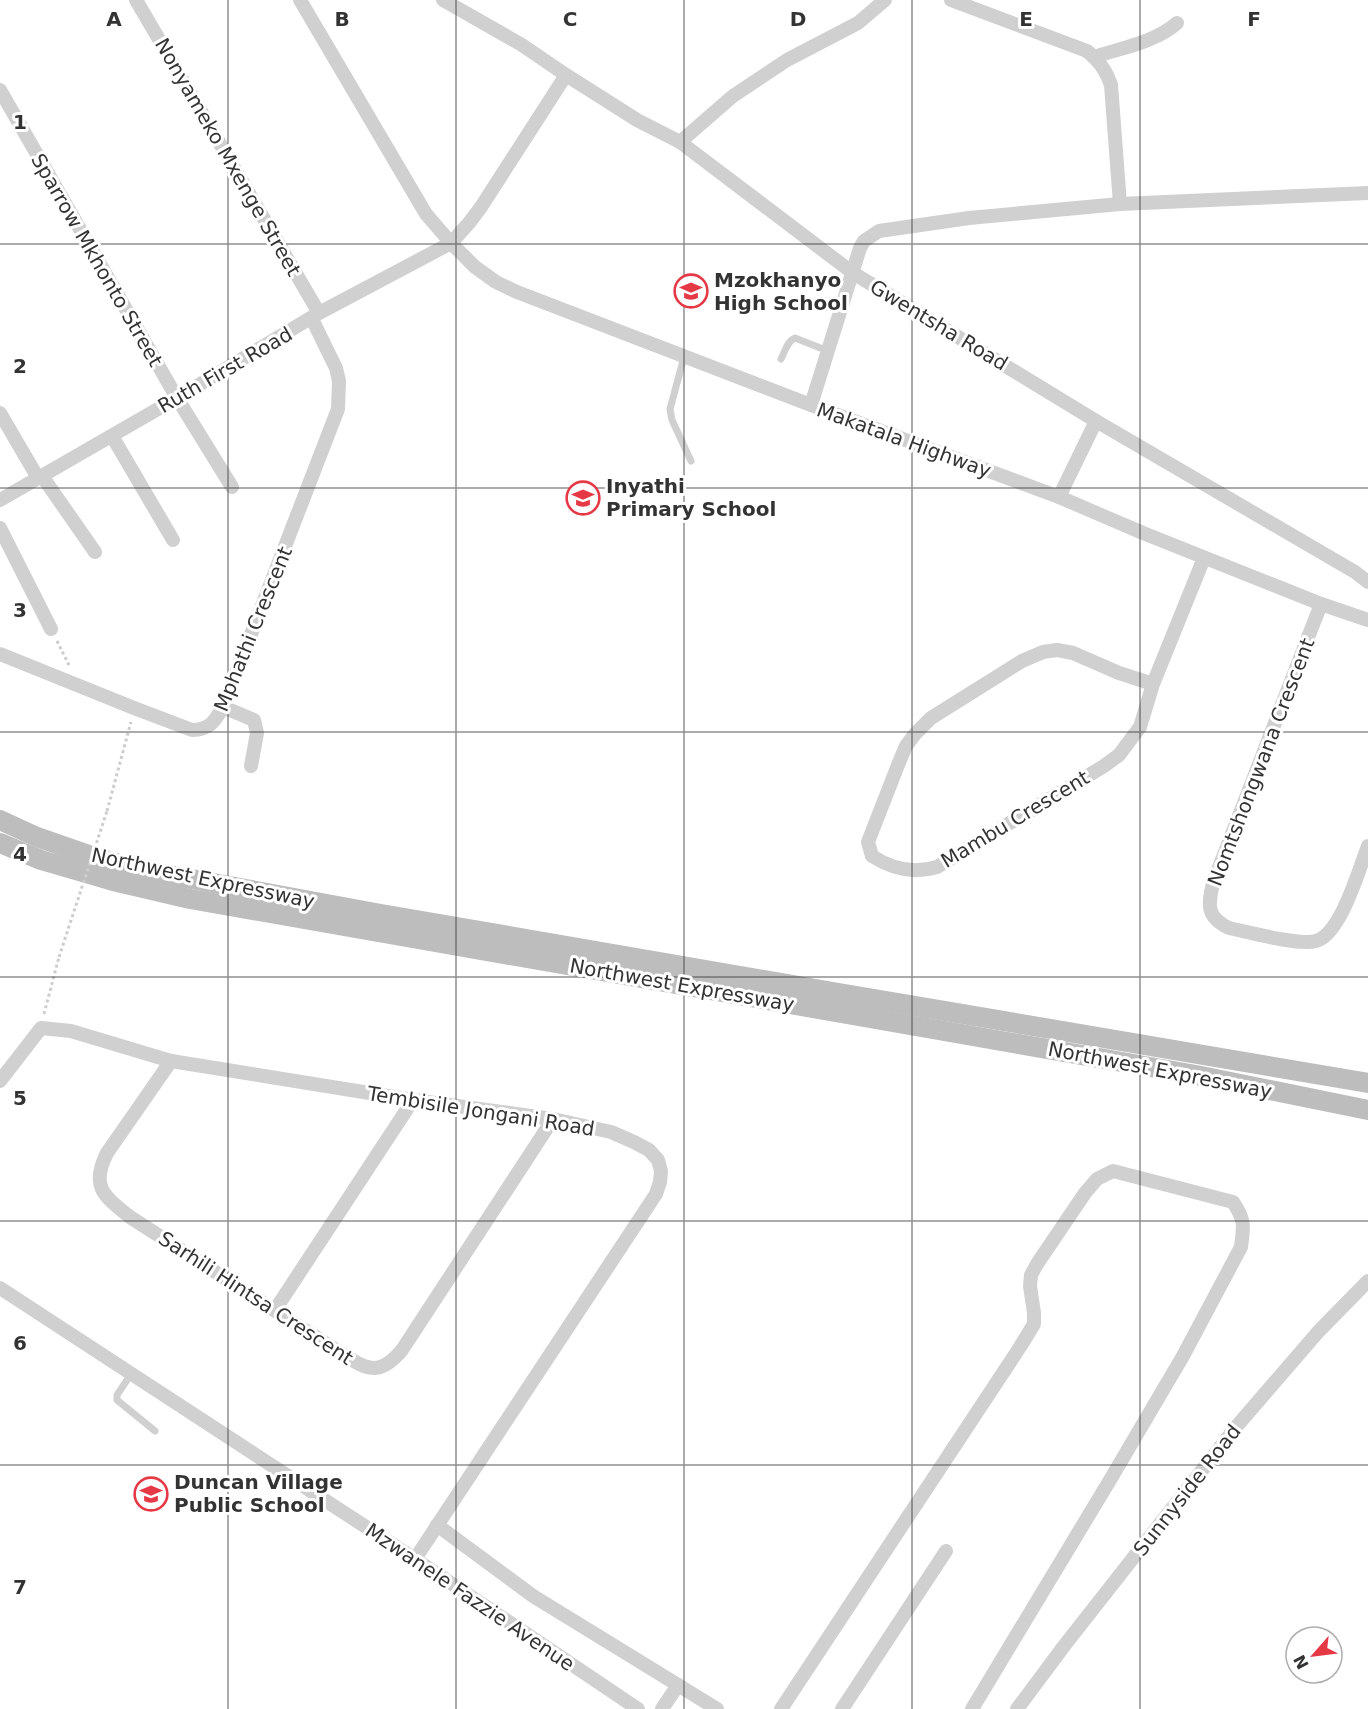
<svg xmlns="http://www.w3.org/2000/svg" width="1368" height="1709" font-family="'DejaVu Sans',sans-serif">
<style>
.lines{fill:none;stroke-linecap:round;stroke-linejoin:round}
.path{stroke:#cdcdcd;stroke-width:3;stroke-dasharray:3 3;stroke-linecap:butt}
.service{stroke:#d0d0d0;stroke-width:7}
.minor{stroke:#d0d0d0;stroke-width:14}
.secondary{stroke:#bdbdbd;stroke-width:20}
.path-bridge{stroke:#cdcdcd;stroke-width:3;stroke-dasharray:3 3;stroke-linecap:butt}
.grid{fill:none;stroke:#333;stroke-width:1.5;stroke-opacity:0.55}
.labels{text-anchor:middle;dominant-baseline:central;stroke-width:6;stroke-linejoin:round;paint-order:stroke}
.street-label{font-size:20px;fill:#333;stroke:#fff}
.poi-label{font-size:20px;font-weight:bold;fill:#333;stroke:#fff;text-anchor:start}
.grid-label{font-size:20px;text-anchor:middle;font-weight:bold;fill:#333;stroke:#fff;stroke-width:6;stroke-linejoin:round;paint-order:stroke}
</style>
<rect width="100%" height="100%" fill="#fff"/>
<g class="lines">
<g class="path">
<path d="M57,641L69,665"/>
<path d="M107,811L131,722"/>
<path d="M44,1014L59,957"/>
</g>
<g class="service">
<path d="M684,357L670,409L672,420L691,461"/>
<path d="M781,359C785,352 787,341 795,338L828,351"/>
<path d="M131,1374L117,1395V1400L155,1431"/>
</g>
<g class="minor">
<path d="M136,0L319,313"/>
<path d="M300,0L426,214L451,243L475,267L496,282L517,292L811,405L1059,497L1143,533L1321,604L1368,620"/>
<path d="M443,0L522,45L566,75L637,120L680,142L853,273L1096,421L1059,497"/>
<path d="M951,0L1087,51C1099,61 1106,70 1111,85L1120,204"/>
<path d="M1094,57C1121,48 1156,42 1177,23"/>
<path d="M0,90L177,398L232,487"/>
<path d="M680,142L733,96L787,60L858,23L885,0"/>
<path d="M811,405L860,248L864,241L879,231L969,218L1120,204L1368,193"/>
<path d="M0,413L38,478"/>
<path d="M1096,421L1355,572L1368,582"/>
<path d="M112,436L173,540"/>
<path d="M42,476L95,552"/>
<path d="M0,500L177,398L319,313L451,243L469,223L481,207L566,75"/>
<path d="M0,528L51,629"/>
<path d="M1321,604L1213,883C1208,905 1206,917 1229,928C1248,932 1299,946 1316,941C1341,934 1359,869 1368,846"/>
<path d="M0,654L134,708L192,730C210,730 215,721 223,707L338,409L339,381L336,368L312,319"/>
<path d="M1153,684L1119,673L1073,653L1057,650L1043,652L1022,661L931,718L915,734L906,746L898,765L868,842L872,856C892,869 914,874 937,867L1104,766L1119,755L1140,727L1153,684L1204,558"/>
<path d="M223,707L254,720L257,733L251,766"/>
<path d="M171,1061L107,1153C90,1187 104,1196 130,1217L336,1350C364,1367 377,1380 402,1350L553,1119"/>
<path d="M0,1081L41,1028L71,1031L171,1061L413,1100L553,1119L611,1132L634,1142L649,1150L658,1160L661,1171L660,1182L656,1194L415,1559"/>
<path d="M0,1288L415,1559L638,1709"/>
<path d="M275,1310L413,1100"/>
<path d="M437,1525L533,1596L717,1709"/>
<path d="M662,1709L678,1685"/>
<path d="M781,1709L1020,1347L1034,1324V1313L1030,1286L1031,1275L1037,1264L1085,1193L1097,1179L1113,1171L1233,1202C1245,1220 1244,1225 1241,1247L1183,1356L1110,1480L972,1709"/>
<path d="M842,1709L946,1551"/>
<path d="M1017,1709L1064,1646L1236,1427L1318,1332L1368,1281"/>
</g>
<g class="secondary">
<path d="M0,820L37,837L103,860L164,874L381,914L833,992L1368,1083"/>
<path d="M0,843L41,860L113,881L190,899L1196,1075L1368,1110"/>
</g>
<path class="path-bridge" d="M59,957L107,811"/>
</g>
<path class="grid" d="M228,0V1709M456,0V1709M684,0V1709M912,0V1709M1140,0V1709M0,244H1368M0,488H1368M0,732H1368M0,977H1368M0,1221H1368M0,1465H1368"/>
<defs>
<g id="school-ring" transform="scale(1.725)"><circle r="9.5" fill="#fff" stroke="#e63946" stroke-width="1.5"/><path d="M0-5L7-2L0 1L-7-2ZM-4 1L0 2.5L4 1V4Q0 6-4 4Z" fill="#e63946"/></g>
</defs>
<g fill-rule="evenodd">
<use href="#school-ring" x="691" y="291"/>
<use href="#school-ring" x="583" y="498"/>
<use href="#school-ring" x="151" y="1494"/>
</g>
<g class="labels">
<g class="street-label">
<text transform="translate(228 157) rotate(60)">Nonyameko Mxenge Street</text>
<text transform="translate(97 260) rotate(60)">Sparrow Mkhonto Street</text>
<text transform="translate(939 325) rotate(31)">Gwentsha Road</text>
<text transform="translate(225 370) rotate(-30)">Ruth First Road</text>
<text transform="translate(904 440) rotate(20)">Makatala Highway</text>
<text transform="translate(253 629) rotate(-68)">Mphathi Crescent</text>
<text transform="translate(1261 762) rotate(-69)">Nomtshongwana Crescent</text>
<text transform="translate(1015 819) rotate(-31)">Mambu Crescent</text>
<text transform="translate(203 878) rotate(12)">Northwest Expressway</text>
<text transform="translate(682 985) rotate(10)">Northwest Expressway</text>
<text transform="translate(1160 1070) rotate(11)">Northwest Expressway</text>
<text transform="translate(481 1111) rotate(9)">Tembisile Jongani Road</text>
<text transform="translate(256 1298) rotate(33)">Sarhili Hintsa Crescent</text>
<text transform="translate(1187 1490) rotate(-52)">Sunnyside Road</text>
<text transform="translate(470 1597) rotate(34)">Mzwanele Fazzie Avenue</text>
</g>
<g class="poi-label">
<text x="714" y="280">Mzokhanyo<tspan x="714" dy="23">High School</tspan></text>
<text x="606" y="486">Inyathi<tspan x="606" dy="23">Primary School</tspan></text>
<text x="174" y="1482">Duncan Village<tspan x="174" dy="23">Public School</tspan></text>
</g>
</g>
<g class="grid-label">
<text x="114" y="26">A</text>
<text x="342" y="26">B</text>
<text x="570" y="26">C</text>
<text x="798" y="26">D</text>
<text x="1026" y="26">E</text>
<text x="1254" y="26">F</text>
<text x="20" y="129">1</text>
<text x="20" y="373">2</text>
<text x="20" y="617">3</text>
<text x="20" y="861">4</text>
<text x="20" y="1105">5</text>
<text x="20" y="1350">6</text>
<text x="20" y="1594">7</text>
</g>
<g transform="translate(1314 1655) rotate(242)"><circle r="28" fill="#ffffff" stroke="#adadad" stroke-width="1.5"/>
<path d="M0-4.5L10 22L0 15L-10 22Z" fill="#e63946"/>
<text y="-9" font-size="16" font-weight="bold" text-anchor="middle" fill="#333333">N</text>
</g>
</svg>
